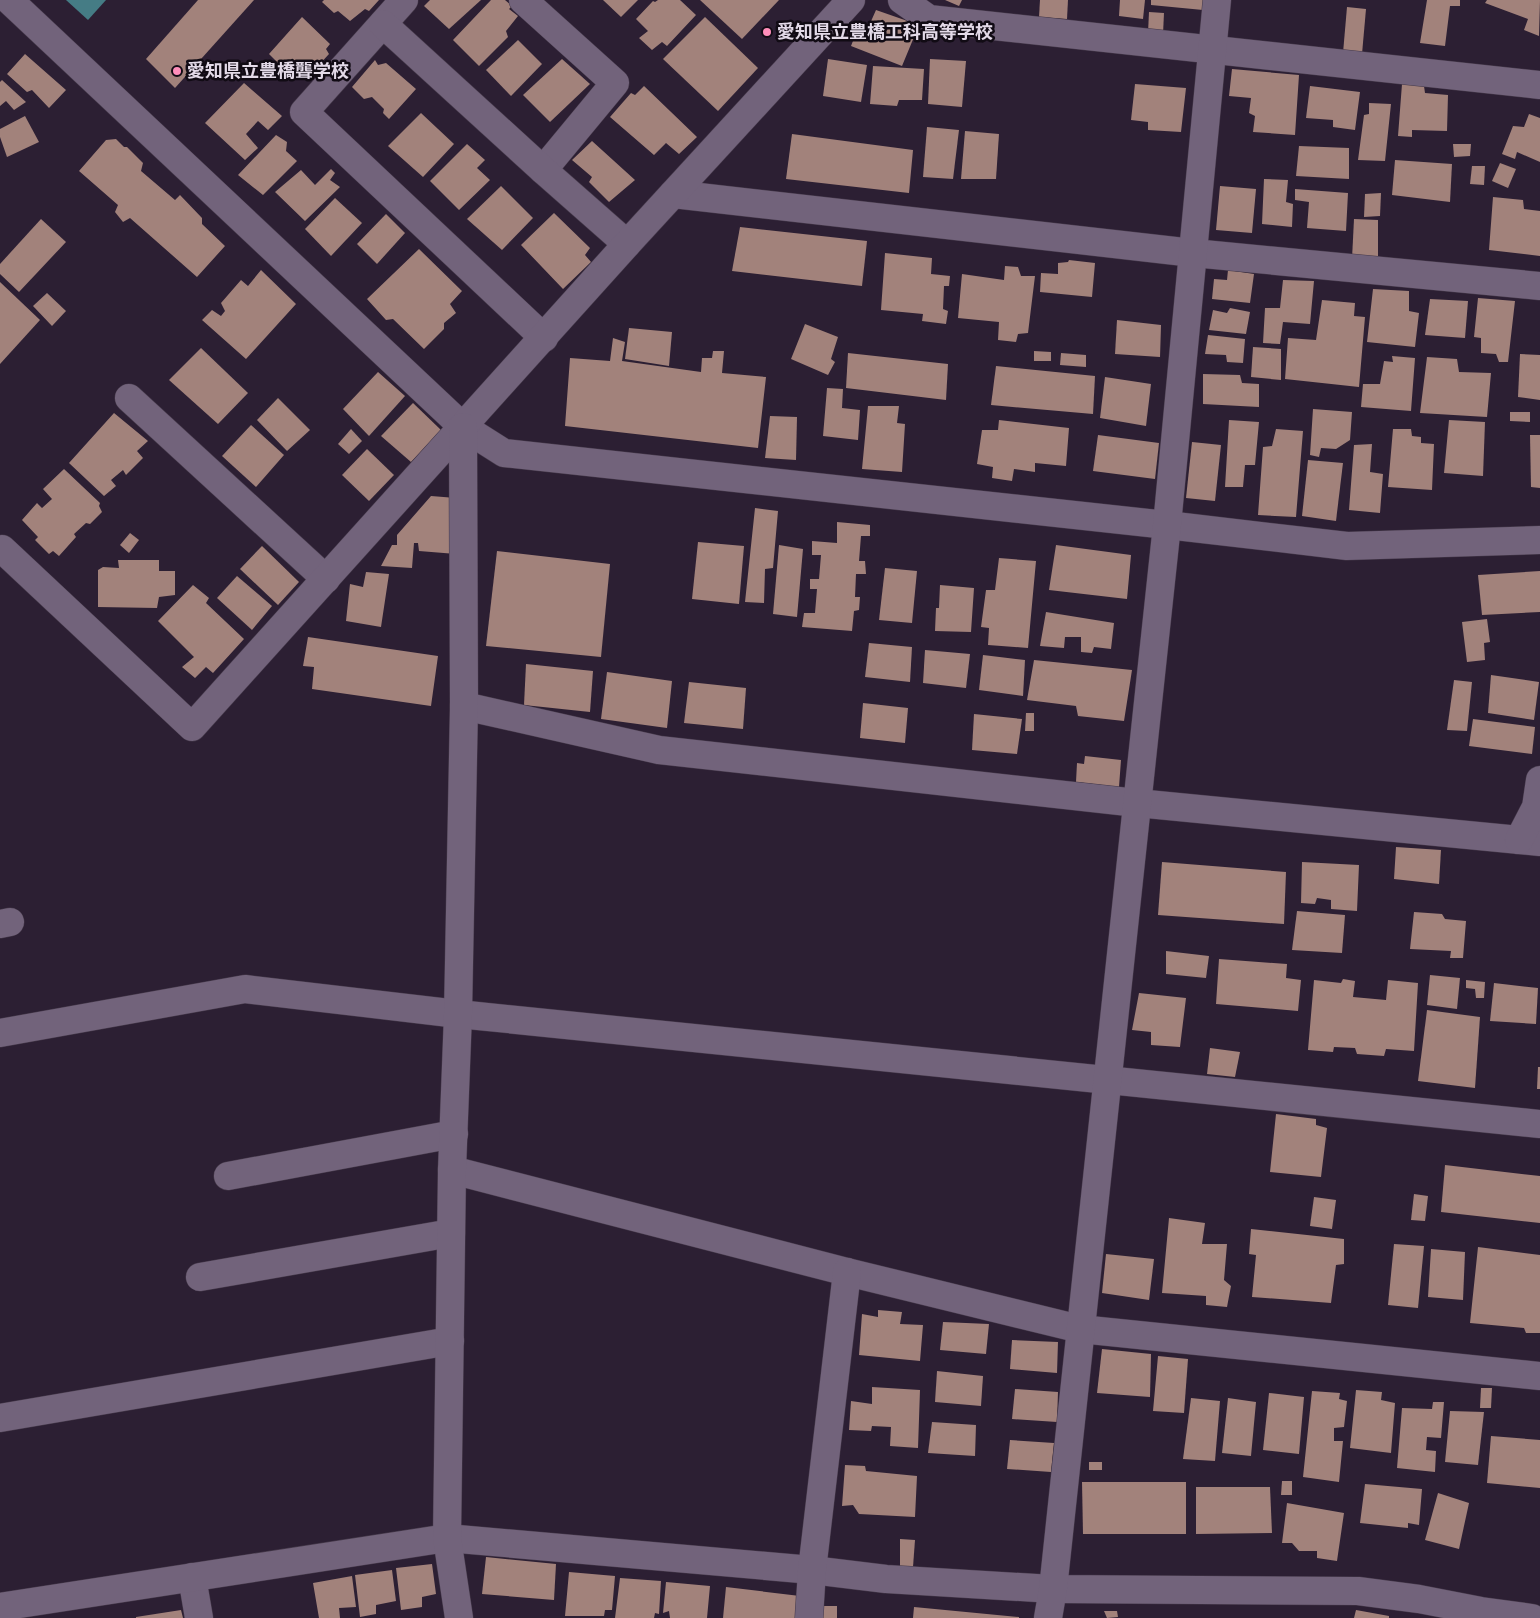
<svg xmlns="http://www.w3.org/2000/svg" width="1540" height="1618" font-family="Signika,'Noto Sans JP',sans-serif">
<style>
.water{fill:#457c85}
.building{fill:#a2827b}
.lines{fill:none;stroke-linecap:round;stroke-linejoin:round}
.minor-casing{stroke:#463a4b;stroke-width:29}
.minor{stroke:#72637b;stroke-width:28}
.poi-dot{fill:#ff8eba;stroke:#110b14;stroke-width:2}
.labels{text-anchor:middle;dominant-baseline:central;stroke-width:5;stroke-linejoin:round;paint-order:stroke}
.poi-label{font-size:18px;font-weight:bold;fill:#e3dae8;stroke:#110b14;text-anchor:start}
</style>
<rect width="100%" height="100%" fill="#2c1f33"/>
<path class="water" d="M66,0H106L88,20Z"/>
<g class="building">
<path d="M198,0H254L175,88L146,59Z"/>
<path d="M324,0H379L369,11L365,9L350,21L338,11L334,13L322,2Z"/>
<path d="M430,0H481L449,29L424,6Z"/>
<path d="M491,0H505L512,6L509,9L518,16L506,31L508,37L479,66L453,40Z"/>
<path d="M603,0H638L621,17Z"/>
<path d="M658,0H680L696,15L667,46L662,42L652,50L639,38L648,31L636,19L653,1L655,2Z"/>
<path d="M700,0H779L742,39Z"/>
<path d="M945,0H962L959,6Z"/>
<path d="M1040,0H1068L1067,19L1039,17Z"/>
<path d="M1120,0H1145L1143,19L1119,16Z"/>
<path d="M1151,0H1204L1203,10L1151,5Z"/>
<path d="M1427,0H1460V6H1450L1445,46L1420,43Z"/>
<path d="M1487,0H1540L1539,36L1524,30L1528,19L1485,3Z"/>
<path d="M1347,7L1366,9L1362,54L1343,53Z"/>
<path d="M876,10L919,25L902,66L851,46L860,23L868,28Z"/>
<path d="M1149,12L1164,13L1163,34L1148,33Z"/>
<path d="M302,17L330,44L326,49L329,54L317,67L315,62L295,80L269,54Z"/>
<path d="M705,17L758,68L718,111L663,59Z"/>
<path d="M518,40L542,64L511,96L486,70Z"/>
<path d="M25,54L66,90L49,108L32,90L27,92L7,74Z"/>
<path d="M562,59L590,84L550,122L523,95Z"/>
<path d="M828,59L867,65L861,102L823,96Z"/>
<path d="M930,59L966,61L962,107L928,104Z"/>
<path d="M375,60L378,65L386,63L416,89L389,119L383,113L384,109L372,97L364,99L352,87Z"/>
<path d="M873,66L924,69L922,100H899L897,106L870,104Z"/>
<path d="M1232,69L1299,75L1295,135L1253,132L1255,116L1249,113L1251,98L1229,96Z"/>
<path d="M2,80L26,102L14,110L6,101L0,106V82Z"/>
<path d="M244,83L282,116L268,130L258,121L246,134L258,148L245,160L205,123Z"/>
<path d="M1135,84L1186,88L1181,132L1148,130V122L1131,120Z"/>
<path d="M1402,84L1424,86L1425,93L1448,95L1447,131L1412,130V137L1398,136Z"/>
<path d="M644,86L697,137L679,154L666,143L654,155L610,117L631,93L635,95Z"/>
<path d="M1310,86L1360,92L1355,130L1333,127V120L1306,118Z"/>
<path d="M1369,103L1391,104L1385,161L1358,160L1364,115L1369,114Z"/>
<path d="M421,113L454,144L423,177L388,146Z"/>
<path d="M1529,114L1540,118V162L1517,152L1515,159L1502,154L1513,126L1524,127Z"/>
<path d="M25,116L39,142L7,157L0,137V129Z"/>
<path d="M927,127L959,130L953,179L923,177Z"/>
<path d="M965,131L999,134L996,179H961Z"/>
<path d="M792,134L913,150L909,193L786,179Z"/>
<path d="M276,135L287,142L286,151L297,161L263,195L238,175Z"/>
<path d="M116,139L124,147H127L143,163L141,171L175,200L180,195L202,218V224L225,246L197,277L130,218L123,222L115,212L118,205L79,171L106,140Z"/>
<path d="M592,141L635,180L609,202L589,182L592,177L572,160Z"/>
<path d="M467,144L485,160L477,168L490,180L459,210L430,181Z"/>
<path d="M1453,144H1471L1470,156L1454,157Z"/>
<path d="M1299,146L1349,148V179L1296,176Z"/>
<path d="M1395,160L1452,164L1450,202L1392,195Z"/>
<path d="M1500,163L1516,169L1508,188L1492,181Z"/>
<path d="M1472,166H1485L1484,185L1470,184Z"/>
<path d="M331,169L335,173L330,180L340,187L305,221L275,192L301,170L315,185Z"/>
<path d="M1264,179L1288,180L1286,202L1293,204L1292,227L1262,224Z"/>
<path d="M501,186L533,218L502,250L467,219Z"/>
<path d="M1220,186L1256,189L1252,233L1216,230Z"/>
<path d="M1295,189L1348,193L1346,231L1307,228L1309,202L1295,200Z"/>
<path d="M1381,193L1380,216L1364,217L1365,194Z"/>
<path d="M1493,197L1523,200L1524,209L1540,211V256L1489,250Z"/>
<path d="M335,198L362,223L331,256L305,229Z"/>
<path d="M554,213L590,248L585,255L591,262L563,289L521,245Z"/>
<path d="M386,214L405,233L377,264L357,244Z"/>
<path d="M41,219L66,242L19,292L0,274V264Z"/>
<path d="M1354,219L1378,220V260L1352,259Z"/>
<path d="M740,227L867,241L862,286L732,271Z"/>
<path d="M419,249L462,291L450,304L456,313L444,323V329L424,349L393,319L386,320L367,299Z"/>
<path d="M885,253L932,258L931,274L950,276L949,286H944L943,309L948,311L946,324L922,321L923,314L881,310Z"/>
<path d="M1069,260L1095,263L1092,297L1040,292L1041,273L1058,274V263L1068,262Z"/>
<path d="M1005,266L1018,267L1021,276H1035L1028,333L1018,334L1016,342L998,340L999,322L958,318L962,274L1004,280Z"/>
<path d="M261,270L296,304L246,359L202,320L212,310L221,316L225,311L221,303L241,280L248,286Z"/>
<path d="M1228,270L1254,274L1250,303L1212,299L1214,279L1227,280Z"/>
<path d="M1283,280L1314,281L1310,324L1283,322L1280,344L1263,343L1265,308H1280Z"/>
<path d="M0,282L40,320L0,364Z"/>
<path d="M1373,289L1409,291V311L1419,313L1415,347L1367,342Z"/>
<path d="M47,293L66,311L52,326L33,306Z"/>
<path d="M1478,298L1515,301L1508,362H1499L1496,354L1481,353V338L1474,337Z"/>
<path d="M1430,299L1468,301L1465,338L1425,335Z"/>
<path d="M1322,300L1355,303L1354,316L1365,317L1359,387L1285,379L1288,338L1316,340Z"/>
<path d="M1230,308L1250,312L1246,334L1209,330L1213,310L1227,313Z"/>
<path d="M1117,320L1161,325L1160,357L1115,354Z"/>
<path d="M805,324L838,337L831,359L835,362L828,375L791,359Z"/>
<path d="M629,328L672,332L669,366L625,359Z"/>
<path d="M1208,335L1245,339L1243,363L1227,362L1226,355L1205,354Z"/>
<path d="M613,338L625,342L622,361L701,372L702,358H712L713,351H724L722,373L766,377L758,448L565,426L570,358L610,361Z"/>
<path d="M1253,347L1281,349V380L1251,377Z"/>
<path d="M201,348L248,393L218,424L169,380Z"/>
<path d="M1034,351L1051,352V361H1034Z"/>
<path d="M848,353L948,364L946,400L846,388Z"/>
<path d="M1061,353L1086,355V367L1060,365Z"/>
<path d="M1520,354L1540,355V400L1518,397Z"/>
<path d="M1392,356L1415,358L1411,411L1361,407L1363,384H1380L1384,361L1393,362Z"/>
<path d="M1427,357L1457,359L1459,372L1491,373L1487,417L1420,413Z"/>
<path d="M996,366L1095,376L1093,414L991,405Z"/>
<path d="M378,372L405,396L369,436L343,409Z"/>
<path d="M1203,374L1240,375L1242,383L1259,384V407L1203,404Z"/>
<path d="M1105,377L1151,384L1146,426L1100,418Z"/>
<path d="M827,388L843,389L842,408L860,410L858,440L823,436Z"/>
<path d="M278,398L310,430L287,451L257,420Z"/>
<path d="M413,403L441,430L411,462L381,436Z"/>
<path d="M868,406H899L897,423L905,424L902,472L862,469Z"/>
<path d="M1313,409L1352,412L1350,440L1336,449L1321,448L1319,457L1310,455Z"/>
<path d="M1510,412H1530V422L1510,421Z"/>
<path d="M114,413L148,441L137,451L143,458L126,475L123,470L111,480L116,486L104,496L69,463Z"/>
<path d="M770,416L797,417L796,460L765,458Z"/>
<path d="M999,420L1069,428L1066,466L1035,463V472L1014,469L1012,481L992,478L993,467L977,464L982,430H998Z"/>
<path d="M1229,420L1259,422L1255,465H1245L1243,487H1225Z"/>
<path d="M1449,420L1485,422L1483,476L1444,473Z"/>
<path d="M251,425L284,455L256,487L222,456Z"/>
<path d="M351,429L362,441L349,454L338,444Z"/>
<path d="M1276,429L1303,431L1296,517L1258,515L1263,447L1272,446Z"/>
<path d="M1393,429H1411L1412,436L1421,437V443L1434,444L1432,490L1388,487Z"/>
<path d="M1098,435L1159,443L1155,479L1093,471Z"/>
<path d="M1530,435H1540V488L1531,487Z"/>
<path d="M1192,442L1221,445L1215,501L1186,498Z"/>
<path d="M1372,444L1370,472L1383,474L1380,513L1349,510L1354,445Z"/>
<path d="M367,449L394,475L369,501L342,475Z"/>
<path d="M1308,460L1343,463L1336,521L1302,516Z"/>
<path d="M64,469L100,503L99,506L102,512L90,524L86,523L74,534L76,537L59,556L53,551L49,554L35,540L38,537L22,520L37,503L42,508L52,499L43,489Z"/>
<path d="M431,496L456,498V554L419,551L418,543H414L412,568L381,566L392,545H397V535Z"/>
<path d="M755,508L778,511L773,568L765,569L764,603L745,602Z"/>
<path d="M837,522L870,525V536H861L859,561H865L866,574H856L855,597H860L859,610L854,611L852,631L802,627L804,613H815L817,589H810V579H819L821,555H812V541L837,543Z"/>
<path d="M130,533L139,540L129,553L120,545Z"/>
<path d="M698,542L744,546L739,604L692,599Z"/>
<path d="M779,545L803,549L797,617L773,614Z"/>
<path d="M1056,545L1131,555L1127,599L1049,590Z"/>
<path d="M262,546L299,582L278,605L240,569Z"/>
<path d="M497,551L610,564L601,657L486,646Z"/>
<path d="M999,558L1036,561L1028,648L988,645L989,628L981,627L986,590H995Z"/>
<path d="M118,560H159V571H175V595L159,597L157,608L98,607V570L103,567L119,568Z"/>
<path d="M885,568L917,571L912,623L879,620Z"/>
<path d="M1540,571V612L1482,615L1478,575Z"/>
<path d="M366,572L389,574L381,627L346,621L350,584L363,587Z"/>
<path d="M237,576L272,606L252,630L217,598Z"/>
<path d="M193,585L209,598L206,603L244,639L213,673L206,667L195,678L182,667L194,657L158,621Z"/>
<path d="M940,585L974,588L971,632L935,631L936,608H939Z"/>
<path d="M1046,612L1114,623L1111,649L1094,647L1092,653L1081,652V637H1065L1064,648L1040,646Z"/>
<path d="M1487,619L1490,642L1484,643L1485,660L1467,662L1462,622Z"/>
<path d="M308,637L438,656L431,706L312,689L314,667L303,666Z"/>
<path d="M869,643L912,647L910,682L865,677Z"/>
<path d="M925,650L970,654L966,688L923,683Z"/>
<path d="M983,655L1025,660L1023,696L979,690Z"/>
<path d="M1034,660L1132,670L1124,721L1078,716L1076,706L1027,700Z"/>
<path d="M526,664L593,671L590,712L524,705Z"/>
<path d="M607,672L672,681L667,728L601,719Z"/>
<path d="M1491,675L1539,682L1534,720L1488,713Z"/>
<path d="M1454,680L1472,682L1467,731L1447,730Z"/>
<path d="M689,682L746,688L743,729L684,723Z"/>
<path d="M863,703L908,708L905,743L860,738Z"/>
<path d="M1026,713H1034V731H1025Z"/>
<path d="M974,714L1022,719L1017,754L972,750Z"/>
<path d="M1473,719L1535,727L1532,754L1469,746Z"/>
<path d="M1085,756L1121,760L1119,787L1076,782L1077,763L1084,764Z"/>
<path d="M1396,847L1441,850L1439,884L1394,879Z"/>
<path d="M1162,862L1286,872L1284,924L1158,915Z"/>
<path d="M1302,862L1359,865L1357,911L1331,909V900L1317,898L1315,904L1301,903Z"/>
<path d="M1297,911L1345,915L1342,953L1292,950Z"/>
<path d="M1414,912L1442,914L1445,919L1466,921L1463,958H1450L1451,951L1410,949Z"/>
<path d="M1166,951L1209,956L1206,978L1166,974Z"/>
<path d="M1219,959L1287,964L1286,978L1301,980L1298,1011L1216,1004Z"/>
<path d="M1430,975L1460,978L1457,1009L1427,1005Z"/>
<path d="M1343,979L1355,981L1353,997L1386,1000L1388,980L1418,983L1414,1051L1386,1049L1384,1056L1357,1054L1355,1048L1334,1047L1333,1052L1308,1050L1314,980L1341,983Z"/>
<path d="M1466,980L1485,982L1484,998H1476L1475,989L1466,988Z"/>
<path d="M1494,983L1538,988L1536,1024L1490,1021Z"/>
<path d="M1139,993L1186,998L1180,1047L1151,1045V1032L1132,1030Z"/>
<path d="M1427,1010L1480,1017L1475,1088L1418,1081Z"/>
<path d="M1210,1048L1240,1052L1235,1077L1207,1074Z"/>
<path d="M1538,1067H1540V1089H1537Z"/>
<path d="M1276,1114L1316,1119V1125L1327,1128L1321,1177L1270,1172Z"/>
<path d="M1445,1165L1540,1176V1223L1441,1212Z"/>
<path d="M1414,1194L1428,1196L1425,1221L1411,1220Z"/>
<path d="M1314,1197L1336,1200L1332,1229L1310,1226Z"/>
<path d="M1169,1218L1205,1223L1202,1244H1227L1224,1280L1231,1286L1227,1307L1206,1305V1296L1162,1293Z"/>
<path d="M1251,1229L1344,1239V1264L1336,1265L1331,1303L1252,1297L1256,1255L1249,1254Z"/>
<path d="M1394,1244L1424,1246L1418,1308L1388,1305Z"/>
<path d="M1478,1247L1540,1255V1333H1526L1524,1328L1470,1323Z"/>
<path d="M1431,1249L1465,1252L1463,1300L1428,1297Z"/>
<path d="M1106,1254L1154,1259L1149,1300L1102,1293Z"/>
<path d="M878,1310L902,1312L900,1324L923,1325L920,1361L859,1355L862,1314L878,1317Z"/>
<path d="M943,1322L989,1324L986,1354L940,1350Z"/>
<path d="M1012,1340L1058,1342L1057,1373L1010,1369Z"/>
<path d="M1102,1349L1151,1354L1150,1397L1097,1393Z"/>
<path d="M1158,1356L1188,1359L1184,1413L1153,1411Z"/>
<path d="M937,1371L983,1376L981,1406L935,1402Z"/>
<path d="M872,1387L920,1390L918,1448L890,1446L891,1427L872,1426L871,1431L849,1430L851,1401L872,1404Z"/>
<path d="M1481,1388H1492L1491,1408H1480Z"/>
<path d="M1015,1389L1058,1392L1057,1422L1012,1419Z"/>
<path d="M1356,1390L1382,1392L1381,1400L1395,1403L1391,1453L1350,1448Z"/>
<path d="M1312,1391L1340,1393L1339,1399L1347,1401L1344,1427L1334,1428V1441H1343L1339,1482L1303,1477Z"/>
<path d="M1269,1393L1304,1397L1299,1454L1263,1450Z"/>
<path d="M1191,1398L1220,1401L1215,1461L1183,1459Z"/>
<path d="M1228,1398L1256,1402L1251,1456L1222,1453Z"/>
<path d="M1433,1402H1444L1441,1438L1427,1437L1426,1450L1436,1451L1435,1472L1397,1468L1402,1408L1432,1409Z"/>
<path d="M1450,1411L1484,1412L1478,1465L1445,1462Z"/>
<path d="M932,1422L976,1425L975,1456L928,1453Z"/>
<path d="M1491,1436L1540,1440V1488L1487,1483Z"/>
<path d="M1010,1440L1054,1443L1051,1472L1007,1469Z"/>
<rect x="1089" y="1462" width="13" height="8"/>
<path d="M845,1465L865,1466L866,1471L917,1476L915,1517L859,1514L853,1505L842,1506Z"/>
<path d="M1282,1481H1292V1495H1281Z"/>
<path d="M1082,1482H1186V1534H1083Z"/>
<path d="M1365,1484L1422,1489L1419,1525L1408,1523V1528L1360,1523Z"/>
<path d="M1196,1487H1270L1272,1533L1196,1534Z"/>
<path d="M1438,1493L1469,1503L1459,1549L1425,1540Z"/>
<path d="M1287,1503L1344,1513L1337,1561L1317,1558V1551H1299L1292,1543H1282Z"/>
<path d="M900,1539L915,1540L913,1567L900,1566Z"/>
<path d="M486,1557L556,1564L554,1600L482,1594Z"/>
<path d="M432,1564L436,1594L422,1597V1607L401,1610L396,1568Z"/>
<path d="M392,1570L396,1601L376,1605V1614L360,1617L355,1575Z"/>
<path d="M569,1572L615,1576L612,1610H605L604,1616H565Z"/>
<path d="M352,1576L356,1607L339,1608L340,1618H319L313,1583Z"/>
<path d="M620,1578L661,1581L659,1614L655,1613L654,1618H615Z"/>
<path d="M666,1582L710,1586L707,1618H670L669,1611L663,1613Z"/>
<path d="M726,1587L800,1596L799,1618H723Z"/>
<path d="M818,1606H837V1618H817Z"/>
<path d="M914,1607L1019,1617V1618H913Z"/>
<path d="M181,1610L183,1618H136V1617Z"/>
<path d="M1356,1610L1389,1616V1618H1354Z"/>
<path d="M1104,1611H1117L1118,1617L1107,1618Z"/>
</g>
<g class="lines">
<g class="minor-casing">
<g id="minor">
<path d="M9,0L463,427L504,453L1167,525L1347,546L1540,540"/>
<path d="M404,0L304,112L544,338"/>
<path d="M523,0L615,83L543,170"/>
<path d="M902,0L929,19L1540,85"/>
<path d="M383,24L543,170L627,244"/>
<path d="M673,194L1193,253L1540,286"/>
<path d="M129,398L326,579"/>
<path d="M0,551L2,549L192,727L627,244L851,0"/>
<path d="M464,706L659,750L1137,803L1540,842"/>
<path d="M1519,840L1536,807L1540,780"/>
<path d="M0,924L10,922"/>
<path d="M0,1033L245,989L458,1014L1540,1124"/>
<path d="M452,1170L847,1272L1080,1329L1540,1376"/>
<path d="M228,1176L454,1134"/>
<path d="M200,1277L451,1233"/>
<path d="M0,1418L450,1341"/>
<path d="M192,1577L199,1618"/>
<path d="M0,1607L447,1538L812,1570L886,1579L1053,1589L1358,1591L1419,1599L1481,1611L1532,1618"/>
<path d="M459,1618L447,1538L452,1170L458,1014L464,706L463,427"/>
<path d="M809,1618L812,1570L847,1272"/>
<path d="M1048,1618L1053,1589L1167,525L1217,0"/>
</g>
</g>
<use href="#minor" class="minor"/>
</g>
<g class="poi-dot">
<circle cx="767" cy="32" r="5"/>
<circle cx="177" cy="71" r="5"/>
</g>
<g class="labels">
<g class="poi-label">
<text x="777" y="32">愛知県立豊橋工科高等学校</text>
<text x="187" y="71">愛知県立豊橋聾学校</text>
</g>
</g>
</svg>
